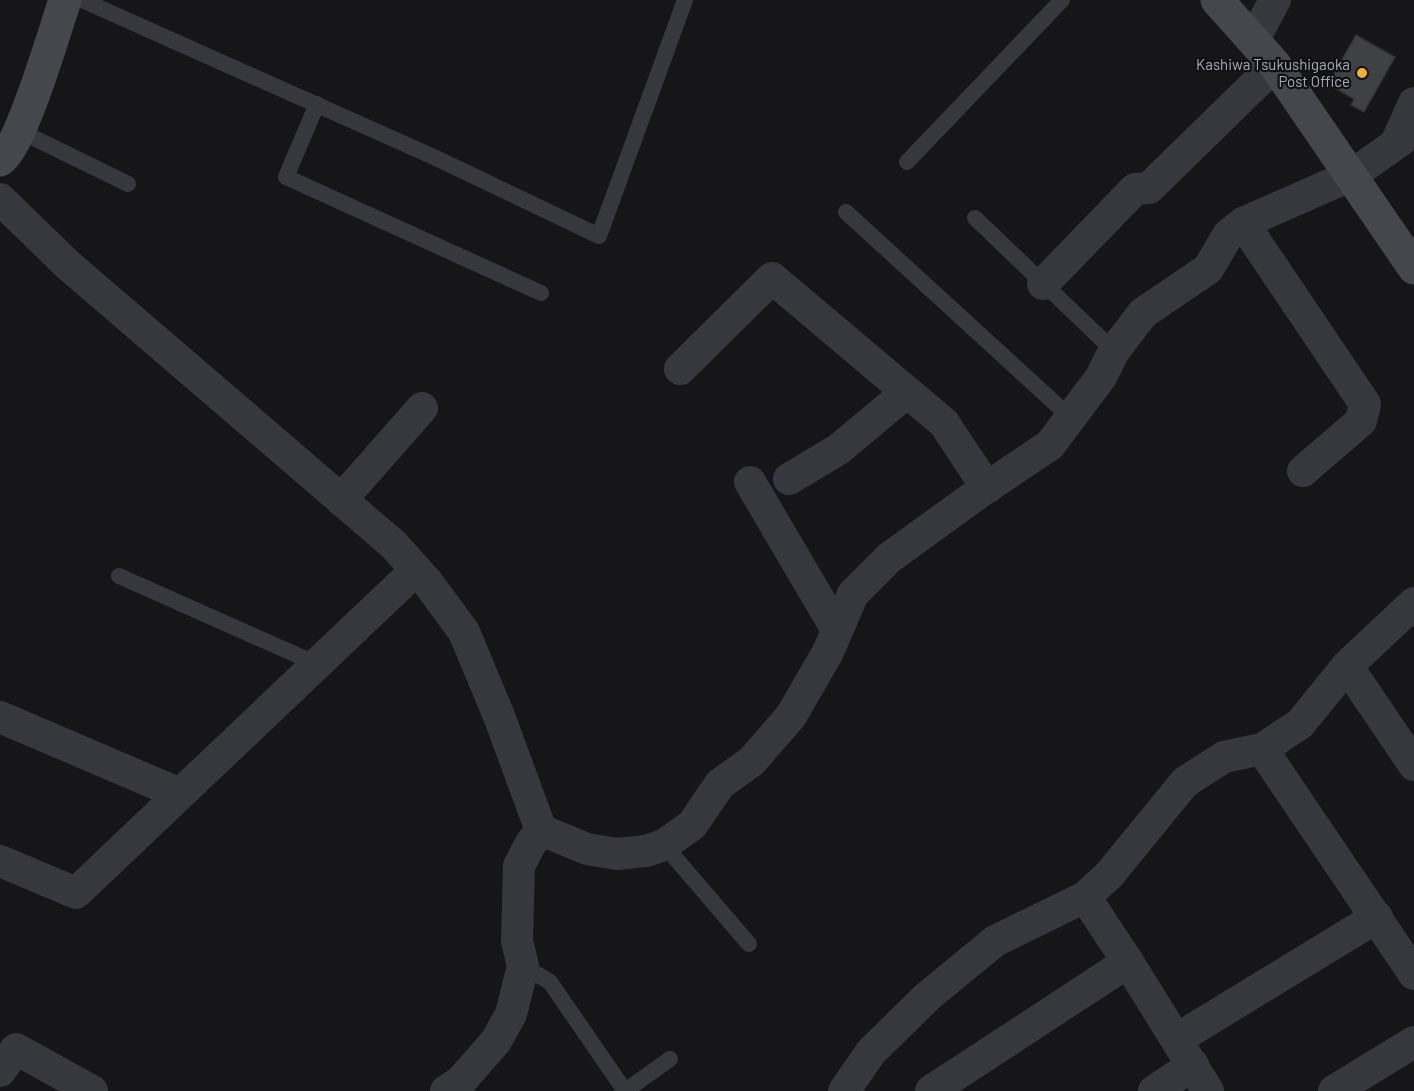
<svg xmlns="http://www.w3.org/2000/svg" width="1414" height="1091" font-family="Barlow,sans-serif">
<style>
.building{fill:#404145;stroke:#303034;stroke-width:1.5}
.lines{fill:none;stroke-linecap:round;stroke-linejoin:round}
.lane{stroke:#37383d;stroke-width:16}
.street{stroke:#37383d;stroke-width:32}
.secondary{stroke:#45474d;stroke-width:33}
.poi-dot{fill:#f2b134;stroke:#111113;stroke-width:2}
.labels{text-anchor:middle;dominant-baseline:central;stroke-width:4.5;stroke-linejoin:round;paint-order:stroke}
.poi-label{font-size:15px;fill:#a8adb8;stroke:#111113;text-anchor:end}
</style>
<rect width="100%" height="100%" fill="#161618"/>
<path class="building" d="M1356,35L1395,57L1364,112L1351,105L1354,99L1328,84Z"/>
<g class="lines">
<g class="lane">
<path d="M82,0L436,158L599,236L685,0"/>
<path d="M317,104L286,177L541,293"/>
<path d="M20,131L128,184"/>
<path d="M907,162L1062,0"/>
<path d="M846,212L1070,417"/>
<path d="M975,218L1114,351"/>
<path d="M119,576L317,664"/>
<path d="M664,845L749,944"/>
<path d="M523,966L550,982L625,1091L670,1059"/>
</g>
<g class="street">
<path d="M1254,39L1275,0"/>
<path d="M1396,143L1414,103"/>
<path d="M0,199L67,264L394,545L428,583L464,632L499,716L541,830L587,849L617,854L646,851L664,845L692,825L720,784L752,761L791,716L828,652L853,594L889,558L980,492L1050,445L1101,377L1114,351L1143,313L1208,269L1228,235L1243,223L1352,175L1414,131"/>
<path d="M1243,223L1365,404L1361,421L1303,471"/>
<path d="M1043,284L1135,189L1149,188L1275,65"/>
<path d="M680,369L772,278L944,423L987,488"/>
<path d="M789,479L839,449L907,392"/>
<path d="M750,482L837,630"/>
<path d="M341,500L422,408"/>
<path d="M1347,666L1414,765"/>
<path d="M0,717L180,794"/>
<path d="M1262,749L1414,974"/>
<path d="M0,861L76,893L416,570"/>
<path d="M1085,897L1128,962L1208,1091"/>
<path d="M1177,1039L1377,917"/>
<path d="M0,1071L16,1049L92,1091"/>
<path d="M446,1091L461,1081L496,1041L511,1014L523,966L517,941L519,866L531,843L541,830"/>
<path d="M844,1091L871,1052L927,997L995,941L1085,897L1109,875L1185,782L1224,757L1262,749L1300,724L1347,666L1414,603"/>
<path d="M931,1091L1128,962"/>
<path d="M1154,1091L1193,1065"/>
<path d="M1334,1091L1414,1042"/>
</g>
<g class="secondary">
<path d="M1217,0L1275,65L1414,268"/>
<path d="M0,160C21,147 55,30 65,0"/>
</g>
</g>
<circle class="poi-dot" cx="1362" cy="73" r="6"/>
<g class="labels">
<g class="poi-label">
<text x="1350" y="64">Kashiwa Tsukushigaoka<tspan x="1350" dy="17">Post Office</tspan></text>
</g>
</g>
</svg>
